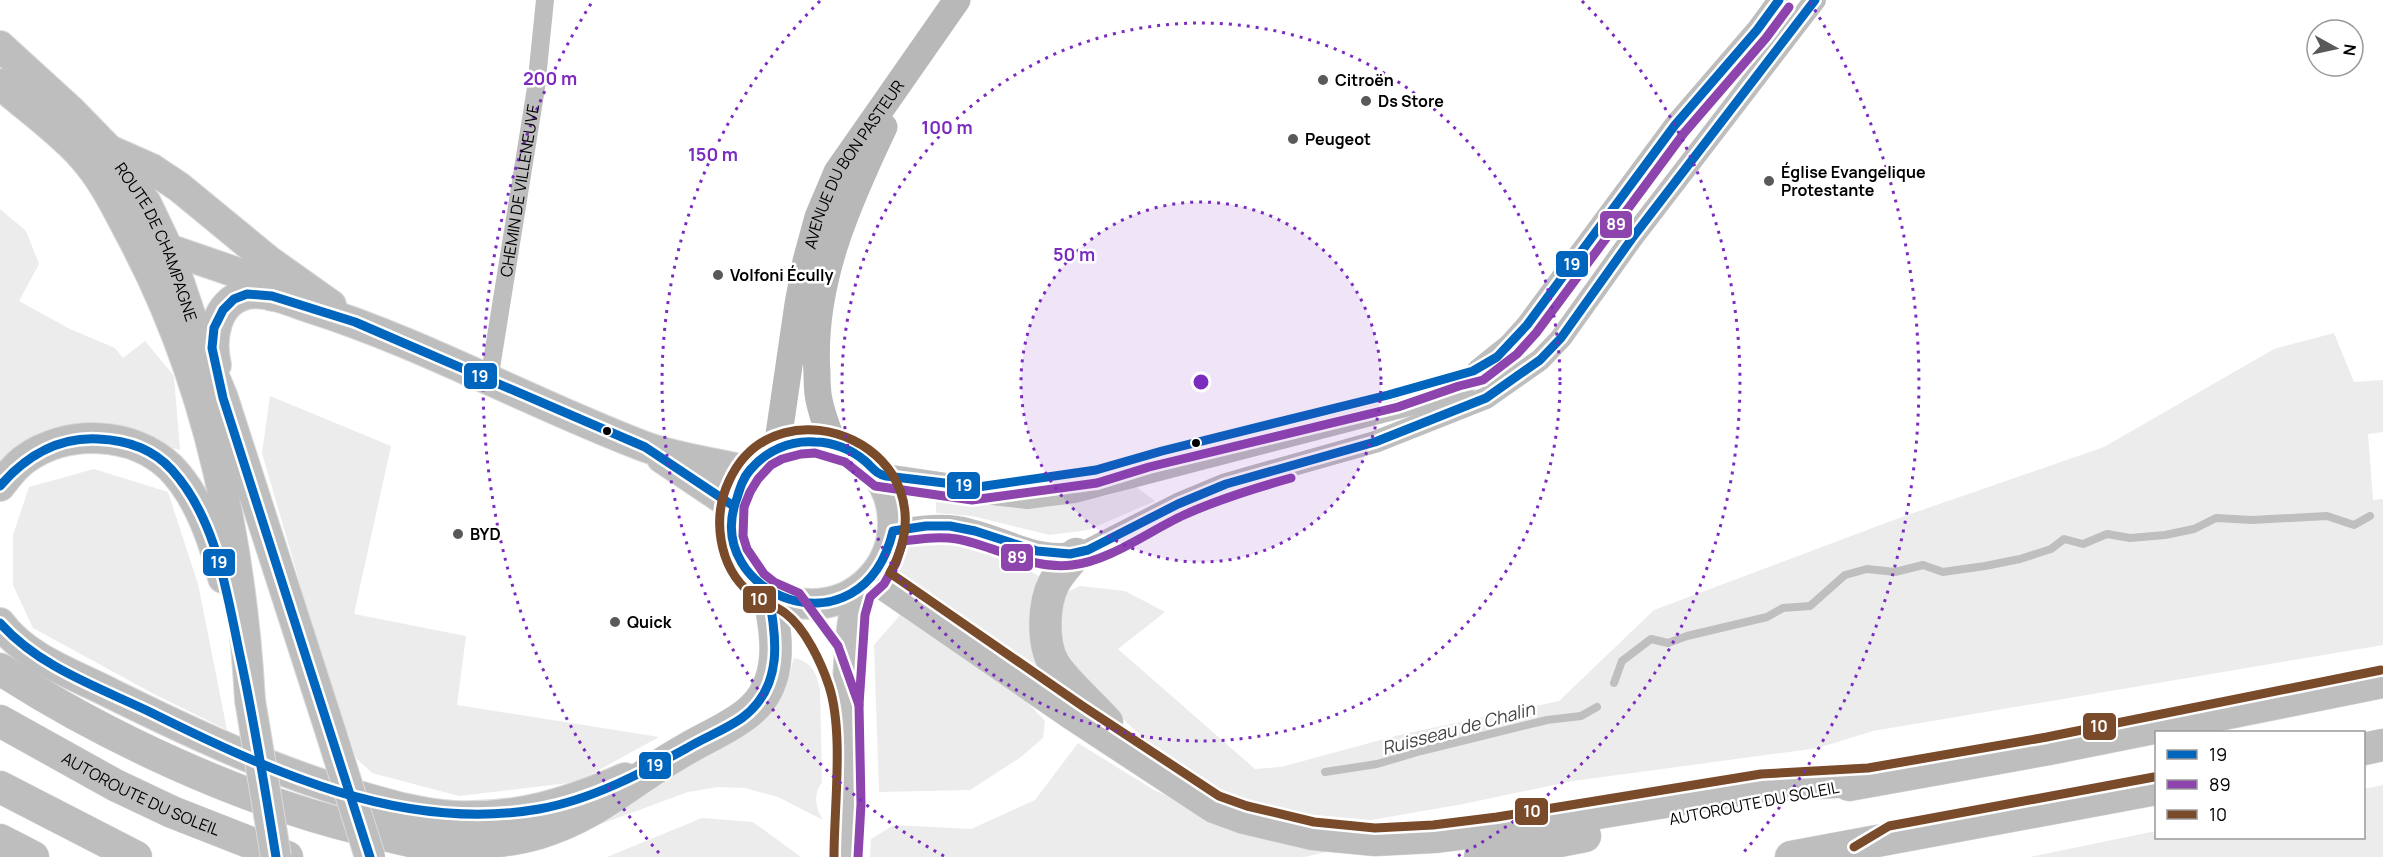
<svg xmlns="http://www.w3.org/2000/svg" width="2383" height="857" font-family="Manrope,sans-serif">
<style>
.green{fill:#ececec}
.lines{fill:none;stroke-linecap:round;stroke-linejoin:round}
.stream{stroke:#bfbfbf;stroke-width:8}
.primary-casing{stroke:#dbdbdb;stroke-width:32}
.trunk-casing{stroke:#dbdbdb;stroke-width:33}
.minor{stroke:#bebebe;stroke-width:18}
.tertiary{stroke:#bebebe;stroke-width:22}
.secondary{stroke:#b8b8b8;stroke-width:27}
.primary{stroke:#bebebe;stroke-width:30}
.trunk{stroke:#bebebe;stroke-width:32}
.primary-bridge-casing{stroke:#dbdbdb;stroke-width:32;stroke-linecap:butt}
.primary-bridge{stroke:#bebebe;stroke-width:30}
.bus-1-casing{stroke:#fff;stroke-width:14}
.bus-2-casing{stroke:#fff;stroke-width:14}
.bus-3-casing{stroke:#fff;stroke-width:14}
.bus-1{stroke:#0065bd;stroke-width:9}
.bus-2{stroke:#8e44ad;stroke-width:9}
.bus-3{stroke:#7a4b2a;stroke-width:9}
.ring{fill:none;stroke:#7b2cbf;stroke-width:3;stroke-dasharray:3 6}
.poi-dot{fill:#595959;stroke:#fff;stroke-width:2}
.bus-dot{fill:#000;stroke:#fff;stroke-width:2}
.labels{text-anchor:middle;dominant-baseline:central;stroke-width:5;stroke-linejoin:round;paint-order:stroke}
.poi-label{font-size:16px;font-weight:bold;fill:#000;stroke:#fff;text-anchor:start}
.street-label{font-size:16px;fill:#000;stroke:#fff}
.water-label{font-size:18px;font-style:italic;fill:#444;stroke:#fff}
.centre{fill:#7b2cbf;stroke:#fff;stroke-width:3}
.ring-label{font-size:18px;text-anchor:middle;font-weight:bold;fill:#7b2cbf;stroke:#fff;stroke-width:5;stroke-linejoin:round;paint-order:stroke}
.line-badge{stroke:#fff;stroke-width:2}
.badge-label{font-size:16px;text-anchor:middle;font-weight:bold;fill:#fff}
</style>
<rect width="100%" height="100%" fill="#fff"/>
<g class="green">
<path d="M0,209L26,231L39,264L19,301L70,329L115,348L123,358L145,341L174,376L180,450L97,427L27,439L0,465Z"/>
<path d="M2334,333L2354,382L2383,380V432L2368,434L2373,500L2383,499V645L1873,731L1818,748L1573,781L1463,804L1371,820L1303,814L1230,797L1166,758L1078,679L1063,657L1057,613L1063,594L1080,586L1125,591L1165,612L1118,649L1255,769L1281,767L1399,735L1559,701L1654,610L1899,518L2104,447L2274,349Z"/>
<path d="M270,396L391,446L354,614L466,636L457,705L659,737L577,782L459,796L372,773L356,758L307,608L262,453Z"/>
<path d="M94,469L168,492L198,584L227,730L154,694L33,628L13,585V535L29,487Z"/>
<path d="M1135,486L1155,501L1088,530L1050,535L972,516L936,513V496L1045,507L1110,495Z"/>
<path d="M941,536L987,549L1041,577L1044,674L897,574L905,541Z"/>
<path d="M900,615L1029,704L1045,721L1043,738L1021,757L970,790L879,792L874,645Z"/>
<path d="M794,658C812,662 816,672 820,689L822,782C813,794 815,807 823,820L778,797L745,788L718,787L688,792L563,838L773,706L787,682Z"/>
<path d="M1078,743L1154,790L1260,836L1330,851L1305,857H870L871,839L894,825L971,829L1035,800Z"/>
<path d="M2383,785V857H2030L2156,831V838H2364V789Z"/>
<path d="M702,818L753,822L801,857H607Z"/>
</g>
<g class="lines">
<g class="stream">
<path d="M1614,683L1622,661L1651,639L1668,643L1687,636L1767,617L1783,608L1810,606L1845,575L1867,569L1895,572L1923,565L1943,572L1985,566L2020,559L2051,549L2064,539L2083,544L2107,534L2130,538L2165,535L2194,529L2216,518L2252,520L2327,516L2354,525L2370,516"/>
<path d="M1325,772L1377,764L1421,751L1547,720L1581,716L1597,707"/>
</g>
<g class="primary-casing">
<g id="primary">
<path id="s3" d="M0,46L70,110L109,150L146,203L168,249L196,332L223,398L331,733"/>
<path d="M0,84C26,107 60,131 82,156C104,180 117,209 132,237C207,378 241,541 250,700"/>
<path d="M109,150L152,169L179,187L269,261L331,305"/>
<path d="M156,241L168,249L244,275L272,296"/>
<path d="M216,365C210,339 215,301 247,294C266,290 290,301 308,307C423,343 530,403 643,446C675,458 715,463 749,471"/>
<circle cx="812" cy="523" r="81"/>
<path d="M662,458L732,505"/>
<path d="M0,486C7,477 15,466 25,459C67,429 132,431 170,467C198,495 214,541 223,578"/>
<path d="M0,623C25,658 73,674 110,693C189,732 268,769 352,794C386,804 419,814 454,816C517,819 568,803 625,778"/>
<path d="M846,857C846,838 849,820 849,802C850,731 842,659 859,590"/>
</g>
</g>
<g class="trunk-casing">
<g id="trunk">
<path d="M1076,554C1069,563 1059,573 1054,583C1043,604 1042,643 1054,664C1064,681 1093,706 1107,722"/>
<path d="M874,577L1074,715L1214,807L1244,818L1312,834L1375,840L1434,837L1499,829L1763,786L1869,780"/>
<path d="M0,669C105,737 243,801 365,830C383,834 402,840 421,843C453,848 507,842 539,833C597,816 633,779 683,751C704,738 730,728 749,712C785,682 777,633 768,592"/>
<path id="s4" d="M0,721L115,785L172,812L287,857"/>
<path d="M2364,749L2383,745"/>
<path d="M1849,785L2049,749L2383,682"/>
<path d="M0,787L136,857"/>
<path d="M0,840L33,857"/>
<path d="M1480,857L1585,836"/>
<path d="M1791,857L2156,789"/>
</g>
</g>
<path class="minor" id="s1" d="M489,380L536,88L545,0"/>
<g class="tertiary">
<path d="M878,474L973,488L992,494L1027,498L1074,492L1428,400L1463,386L1479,369L1509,345L1527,325L1675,125L1757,30L1779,0"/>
<path d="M893,531C915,527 936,524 958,527C1006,535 1037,565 1088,550L1178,504L1226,484L1375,442L1486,398L1540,360L1561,338L1633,237L1815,0"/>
</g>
<g class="secondary">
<path d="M833,444C828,430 822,415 819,400C817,391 817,382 817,373C811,285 847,205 884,127"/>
<path id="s2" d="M777,448L798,304L806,261L818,217L837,172L957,0"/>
</g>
<use href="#primary" class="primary"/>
<use href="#trunk" class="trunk"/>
<g class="primary-bridge-casing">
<g id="primary-bridge">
<path d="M250,700L276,857"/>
<path d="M331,733L370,857"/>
</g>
</g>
<use href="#primary-bridge" class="primary-bridge"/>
<g class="bus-1-casing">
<g id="bus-1">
<path d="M1779,0L1757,30L1675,125L1527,325L1497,357L1473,371L1388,395L1162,451L1096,470L978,487L886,476C876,474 873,468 865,461C851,449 832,442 815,442C790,440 766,451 750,470C743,478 740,488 737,498C700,595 862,660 893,531L926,526H950L975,531L1037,551L1070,554L1088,550L1178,504L1226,484L1375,442L1486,398L1540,360L1561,338L1633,237L1815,0"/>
<path d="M0,486C26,456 58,437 98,439C126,440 153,449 172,470C216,519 226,589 239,651C254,719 265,788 276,857"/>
<path d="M0,623C39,667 98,687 150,712C269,771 402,833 539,809C591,800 642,773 687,748C705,737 725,730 742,718C784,687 777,637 768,592"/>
<path d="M370,857L223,398L212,348L214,328L223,310L234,299L247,294L272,296L355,322L645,447L732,505"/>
</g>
</g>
<g class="bus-2-casing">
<g id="bus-2">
<path d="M859,705L865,615L870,597L884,584L896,563L903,541C920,539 939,536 957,539C996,546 1031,570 1072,565C1110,561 1149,531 1184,515C1219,499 1255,488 1291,478"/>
<path d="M858,857L861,804L859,705L838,646L799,593L774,582L764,574L747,549L743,536L744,507L750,492L758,479L771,465L782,459L801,454L815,453L845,462L875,486L972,500L1097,483L1149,467L1398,407L1459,386L1483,380L1517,354L1536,333L1684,133L1766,38L1789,7"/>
</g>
</g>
<g class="bus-3-casing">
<g id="bus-3">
<path d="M1854,847L1889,826L2154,777"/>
<path d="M834,857C834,807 844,732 829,686C821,662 805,628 785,613C775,605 762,603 750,593C718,566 712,517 729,481C778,374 958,449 890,573L1081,705L1219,796L1247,806L1314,822L1375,828L1433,825L1497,817L1761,774L1868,768L2047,737L2381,670"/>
</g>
</g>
<use href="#bus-1" class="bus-1"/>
<use href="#bus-2" class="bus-2"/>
<use href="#bus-3" class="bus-3"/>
</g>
<circle cx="1201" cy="382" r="180" fill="#7b2cbf" fill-opacity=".12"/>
<g class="ring">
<circle cx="1201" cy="382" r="180"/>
<circle cx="1201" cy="382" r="359"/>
<path d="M944 856A539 539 0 0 1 820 1M1582 1A539 539 0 0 1 1458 856"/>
<path d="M659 853A718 718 0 0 1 592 2M1810 2A718 718 0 0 1 1743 853"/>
</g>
<g class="poi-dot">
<circle cx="1323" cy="80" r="6"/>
<circle cx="1366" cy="101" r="6"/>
<circle cx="1293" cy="139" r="6"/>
<circle cx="1769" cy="181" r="6"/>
<circle cx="718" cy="275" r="6"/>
<circle cx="458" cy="534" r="6"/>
<circle cx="615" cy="622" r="6"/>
</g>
<g class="bus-dot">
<circle cx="607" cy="431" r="5"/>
<circle cx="1196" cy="443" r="5"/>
</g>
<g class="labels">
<g class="poi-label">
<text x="1335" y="80">Citroën</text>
<text x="1378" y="101">Ds Store</text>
<text x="1305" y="139">Peugeot</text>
<text x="1781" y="172">Église Evangelique<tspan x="1781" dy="18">Protestante</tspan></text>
<text x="730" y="275">Volfoni Écully</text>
<text x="470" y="534">BYD</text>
<text x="627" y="622">Quick</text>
</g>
<g class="street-label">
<text stroke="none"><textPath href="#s2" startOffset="298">AVENUE DU BON PASTEUR</textPath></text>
<text stroke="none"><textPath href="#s1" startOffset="192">CHEMIN DE VILLENEUVE</textPath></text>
<text stroke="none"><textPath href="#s3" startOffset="255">ROUTE DE CHAMPAGNE</textPath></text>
<text stroke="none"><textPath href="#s4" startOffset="159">AUTOROUTE DU SOLEIL</textPath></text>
<text transform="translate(1754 803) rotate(-11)">AUTOROUTE DU SOLEIL</text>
</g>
<g class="water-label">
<text transform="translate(1458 728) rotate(-15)">Ruisseau de Chalin</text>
</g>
</g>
<circle cx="1201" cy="382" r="9" class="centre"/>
<g class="ring-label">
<text x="550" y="85">200 m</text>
<text x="947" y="134">100 m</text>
<text x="713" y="161">150 m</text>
<text x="1074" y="261">50 m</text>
</g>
<g class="line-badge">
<rect x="1599" y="210" width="34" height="29" rx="6" fill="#8e44ad"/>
<rect x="1555" y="250" width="34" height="28" rx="6" fill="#0065bd"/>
<rect x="463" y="362" width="35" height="28" rx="6" fill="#0065bd"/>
<rect x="946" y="471" width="35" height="29" rx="6" fill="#0065bd"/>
<rect x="1000" y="543" width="34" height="29" rx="6" fill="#8e44ad"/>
<rect x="202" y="548" width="34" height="29" rx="6" fill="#0065bd"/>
<rect x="742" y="585" width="35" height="29" rx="6" fill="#7a4b2a"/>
<rect x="2082" y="712" width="35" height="29" rx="6" fill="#7a4b2a"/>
<rect x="638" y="751" width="34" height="29" rx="6" fill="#0065bd"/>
<rect x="1514" y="797" width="35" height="29" rx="6" fill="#7a4b2a"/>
</g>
<g class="badge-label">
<text x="1616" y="230">89</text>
<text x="1572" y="270">19</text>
<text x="480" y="382">19</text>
<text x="964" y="491">19</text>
<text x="1017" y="563">89</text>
<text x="219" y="568">19</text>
<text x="759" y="605">10</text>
<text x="2099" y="732">10</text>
<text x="655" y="771">19</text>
<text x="1532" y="817">10</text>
</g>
<rect x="2155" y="731" width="210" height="108" fill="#ffffff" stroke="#999999" stroke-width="1.5"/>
<rect x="2167" y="750" width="30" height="9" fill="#0065bd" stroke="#999999" stroke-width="1.5"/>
<text x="2209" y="761" font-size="18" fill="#000000">19</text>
<rect x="2167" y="780" width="30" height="9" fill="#8e44ad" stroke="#999999" stroke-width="1.5"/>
<text x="2209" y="791" font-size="18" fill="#000000">89</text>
<rect x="2167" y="810" width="30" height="9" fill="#7a4b2a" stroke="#999999" stroke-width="1.5"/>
<text x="2209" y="821" font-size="18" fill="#000000">10</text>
<g transform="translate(2335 48) rotate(98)"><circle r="28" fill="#ffffff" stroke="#999999" stroke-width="1.5"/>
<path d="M0-4.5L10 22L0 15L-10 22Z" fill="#595959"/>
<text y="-9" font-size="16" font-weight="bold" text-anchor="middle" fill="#000000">N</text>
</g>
</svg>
